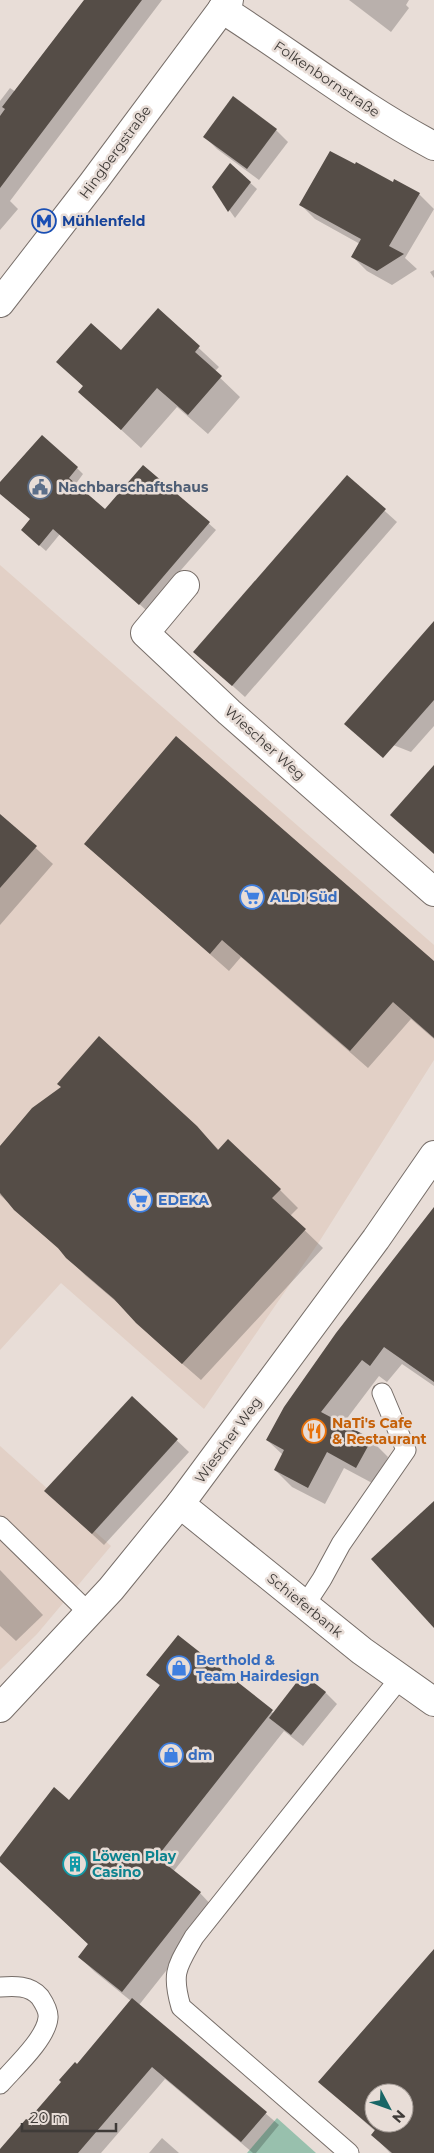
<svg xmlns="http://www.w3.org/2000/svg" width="434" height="2153" font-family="Montserrat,sans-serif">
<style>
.built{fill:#e2d0c6}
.green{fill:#98c0ad}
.shadow{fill:#0003;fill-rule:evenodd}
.building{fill:#554d47;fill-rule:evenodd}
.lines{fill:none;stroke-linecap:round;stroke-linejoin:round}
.lane-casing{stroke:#776e69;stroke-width:21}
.street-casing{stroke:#776e69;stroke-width:30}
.secondary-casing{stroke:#776e69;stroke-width:30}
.lane{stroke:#fff;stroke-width:19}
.street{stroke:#fff;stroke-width:28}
.secondary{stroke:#fff;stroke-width:28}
.labels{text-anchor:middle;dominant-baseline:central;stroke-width:5;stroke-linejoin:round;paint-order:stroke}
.street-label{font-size:14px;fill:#3f3b38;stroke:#e8ddd7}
.transit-label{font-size:14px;font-weight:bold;fill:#164399;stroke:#e8ddd7;text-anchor:start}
.service-label{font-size:14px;font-weight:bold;fill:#4e5e75;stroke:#e8ddd7;text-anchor:start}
.shop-label{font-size:14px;font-weight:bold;fill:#366cbe;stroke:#e8ddd7;text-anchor:start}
.food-label{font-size:14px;font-weight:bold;fill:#c56008;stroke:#e8ddd7;text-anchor:start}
.culture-label{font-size:14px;font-weight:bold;fill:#0d838f;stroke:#e8ddd7;text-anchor:start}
</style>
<rect width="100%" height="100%" fill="#e8ddd7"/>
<g class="built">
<path d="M0,565L434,945V1060L319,1242L204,1409L61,1283L0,1350Z"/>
<path d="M0,1446L111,1546L37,1634L0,1670Z"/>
</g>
<path class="green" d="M277,2118L316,2153H247Z"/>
<g class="shadow">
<path d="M85,0H162L10,201L18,209L0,230V101L10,88L16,92Z"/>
<path d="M349,0H409L406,5L409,8L391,32Z"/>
<path d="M276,130L288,142L259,180L217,149L205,137Z"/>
<path d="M230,165L257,189L235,218L213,187Z"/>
<path d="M395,181L419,194L434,209L405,258L417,269L392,285L367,271L353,257L360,244L315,219L301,205L393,184Z"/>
<path d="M434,270V278L430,272Z"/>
<path d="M158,310L219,367L214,372L240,397L208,434L177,407L141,448L80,392L84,387L58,362L121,352Z"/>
<path d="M144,466L216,530L146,610L60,534L46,551L29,536L31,519L0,493V484L77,468L83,474L75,485L105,511Z"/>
<path d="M347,477L397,522L245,697L207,663Z"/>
<path d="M434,623V726L411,752L360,732Z"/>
<path d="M0,815L53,864L0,925Z"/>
<path d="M85,844L434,963V1039L411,1019L368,1068L241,957L229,971Z"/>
<path d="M32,1109L196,1127L219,1150L280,1190L298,1208L290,1216L323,1248L201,1380L155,1340L126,1310L86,1276L63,1253L0,1195V1146Z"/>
<path d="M434,1292V1386L402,1364L387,1382L379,1376L342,1425L371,1440L388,1457L374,1484L344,1468L325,1504L292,1487L275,1470L283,1455L267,1440Z"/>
<path d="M132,1398L189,1452L104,1545L58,1503Z"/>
<path d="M0,1570L43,1615L16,1641L0,1626Z"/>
<path d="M148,1675L274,1713L325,1692L337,1704L303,1746L284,1731L173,1872L200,1893L215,1909L139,2005L279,2125L256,2153H253L165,2079L101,2153H0V2150L28,2122L131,2001L95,1972L79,1957L89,1945L0,1859L69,1802L160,1686Z"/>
<path d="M434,1951V2153H390L373,2135L376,2132L320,2082ZM374,2093H404V2123H374Z"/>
<path d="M162,2138L179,2153H149Z"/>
</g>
<g class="building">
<path d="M84,0H142L0,188V116L5,109L2,107Z"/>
<path d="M233,96L277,129L247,169L203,137Z"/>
<path d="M330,151L355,164L356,162L393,182L394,179L420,193L389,246L404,254L377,271L351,257L361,239L299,205Z"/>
<path d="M230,163L251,182L228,212L212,187Z"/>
<path d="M158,308L200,346L195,352L222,376L188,415L157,388L121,430L78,392L83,386L56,362L91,323L121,350Z"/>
<path d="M42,435L78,467L69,478L105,509L143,465L210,522L139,605L53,529L39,546L21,530L30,519L0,494V482Z"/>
<path d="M347,475L386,509L232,686L193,652Z"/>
<path d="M434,621V700L383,758L344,724Z"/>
<path d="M176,736L434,961V1038L393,1002L350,1051L222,940L210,954L84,844Z"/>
<path d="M434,765V854L390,815Z"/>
<path d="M0,814L37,846L0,888Z"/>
<path d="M99,1036L197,1126L218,1150L228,1139L281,1189L272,1198L306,1229L182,1364L136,1323L114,1299L66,1258L58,1248L14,1210L0,1193V1146L32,1108L61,1087L57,1084Z"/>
<path d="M434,1207V1382L384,1347L370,1366L362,1360L321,1412L372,1439L356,1468L327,1452L308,1488L274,1470L284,1450L266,1440L284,1407L336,1333Z"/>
<path d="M132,1396L178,1439L92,1534L44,1491Z"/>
<path d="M434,1501V1628L371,1559Z"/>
<path d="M178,1635L273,1710L157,1857L201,1892L122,1992L78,1957L88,1944L0,1862V1857L54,1787L69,1800L160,1685L146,1675Z"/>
<path d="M303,1674L326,1692L291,1735L269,1718Z"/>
<path d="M434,1949V2153H392L371,2135L375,2130L318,2082ZM374,2093H404V2123H374Z"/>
<path d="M132,1998L267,2112L241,2142L152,2067L78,2153H0V2149L26,2119L28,2120L61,2082L59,2080L75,2062L77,2064Z"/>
</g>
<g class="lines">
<g class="lane-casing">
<g id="lane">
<path d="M0,1526L89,1613"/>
<path d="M305,1605L322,1579L341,1544L406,1450L382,1393"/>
<path d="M0,1987C14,1986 30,1985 40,1997C44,2003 49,2011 48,2018C46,2039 14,2068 0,2084"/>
<path d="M349,2153L181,2007C171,1972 177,1967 194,1937L400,1678"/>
</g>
</g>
<g class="street-casing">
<g id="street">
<path d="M222,9C293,54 360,107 434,146"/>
<path d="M185,585L145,633L229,712L434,892"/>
<path d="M180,1504L362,1651L434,1702"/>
<path d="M0,1708L111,1589L180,1504L376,1239L434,1155"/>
</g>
</g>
<g class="secondary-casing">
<path id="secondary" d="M0,303L92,184L229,0"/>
</g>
<use href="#lane" class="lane"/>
<use href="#street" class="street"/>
<use href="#secondary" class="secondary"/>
</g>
<defs>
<g id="metro-ring" transform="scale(1.25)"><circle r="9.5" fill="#e8ddd7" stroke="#1a4fb4" stroke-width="1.5"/><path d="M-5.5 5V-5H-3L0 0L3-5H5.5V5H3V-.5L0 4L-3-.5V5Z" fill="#1a4fb4"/></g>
<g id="civic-ring" transform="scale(1.25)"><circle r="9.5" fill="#e8ddd7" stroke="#5c6f8a" stroke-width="1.5"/><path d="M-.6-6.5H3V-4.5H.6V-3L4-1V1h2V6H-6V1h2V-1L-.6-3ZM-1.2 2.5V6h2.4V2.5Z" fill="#5c6f8a"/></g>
<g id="supermarket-ring" transform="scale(1.25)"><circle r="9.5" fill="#e8ddd7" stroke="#3f7fe0" stroke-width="1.5"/><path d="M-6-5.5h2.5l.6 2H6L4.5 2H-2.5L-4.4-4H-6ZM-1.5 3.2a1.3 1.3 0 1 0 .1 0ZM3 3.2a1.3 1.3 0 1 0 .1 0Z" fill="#3f7fe0"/></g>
<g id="restaurant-ring" transform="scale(1.25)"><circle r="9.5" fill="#e8ddd7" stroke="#e8710a" stroke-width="1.5"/><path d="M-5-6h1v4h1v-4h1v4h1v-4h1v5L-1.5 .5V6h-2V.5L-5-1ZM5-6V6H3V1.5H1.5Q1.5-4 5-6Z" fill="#e8710a"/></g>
<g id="shop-ring" transform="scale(1.25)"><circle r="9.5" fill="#e8ddd7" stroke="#3f7fe0" stroke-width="1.5"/><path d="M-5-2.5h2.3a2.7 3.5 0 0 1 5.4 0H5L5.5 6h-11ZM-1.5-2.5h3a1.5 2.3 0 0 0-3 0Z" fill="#3f7fe0"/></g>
<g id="building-ring" transform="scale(1.25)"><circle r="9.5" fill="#e8ddd7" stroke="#0f9aa8" stroke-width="1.5"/><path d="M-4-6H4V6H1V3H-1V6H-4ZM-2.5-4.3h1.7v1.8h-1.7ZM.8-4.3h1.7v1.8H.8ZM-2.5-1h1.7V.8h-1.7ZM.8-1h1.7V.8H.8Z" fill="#0f9aa8"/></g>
</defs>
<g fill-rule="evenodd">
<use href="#metro-ring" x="44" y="221"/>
<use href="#civic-ring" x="40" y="487"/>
<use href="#supermarket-ring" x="252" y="897"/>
<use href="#supermarket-ring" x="140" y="1200"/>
<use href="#restaurant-ring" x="314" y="1431"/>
<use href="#shop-ring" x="179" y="1668"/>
<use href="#shop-ring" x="171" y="1755"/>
<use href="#building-ring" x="75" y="1864"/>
</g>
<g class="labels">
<g class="street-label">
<text transform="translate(327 79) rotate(34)">Folkenbornstraße</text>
<text transform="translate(115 152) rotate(-54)">Hingbergstraße</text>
<text transform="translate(265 743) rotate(42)">Wiescher Weg</text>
<text transform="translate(228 1440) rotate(-54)">Wiescher Weg</text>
<text transform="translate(305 1605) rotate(39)">Schieferbank</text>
</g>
<g class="transit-label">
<text x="62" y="221">Mühlenfeld</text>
</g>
<g class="service-label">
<text x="58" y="487">Nachbarschaftshaus</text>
</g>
<g class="shop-label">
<text x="270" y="897">ALDI Süd</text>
<text x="158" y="1200">EDEKA</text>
<text x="196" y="1660">Berthold &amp;<tspan x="196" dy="16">Team Hairdesign</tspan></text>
<text x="188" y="1755">dm</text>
</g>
<g class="food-label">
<text x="332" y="1423">NaTi's Cafe<tspan x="332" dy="16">&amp; Restaurant</tspan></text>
</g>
<g class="culture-label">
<text x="92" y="1856">Löwen Play<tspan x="92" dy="16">Casino</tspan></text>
</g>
</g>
<g transform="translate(389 2108) rotate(131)"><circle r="24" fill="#e8ddd7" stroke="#a49c97"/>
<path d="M0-4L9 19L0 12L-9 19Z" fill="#186666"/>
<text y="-8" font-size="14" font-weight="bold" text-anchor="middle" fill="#3f3b38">N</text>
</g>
<path d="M22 2123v8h94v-8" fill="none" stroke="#3f3b38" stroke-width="2.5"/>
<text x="30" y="2123" font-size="15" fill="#3f3b38" stroke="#e8ddd7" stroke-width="4" paint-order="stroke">20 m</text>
</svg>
